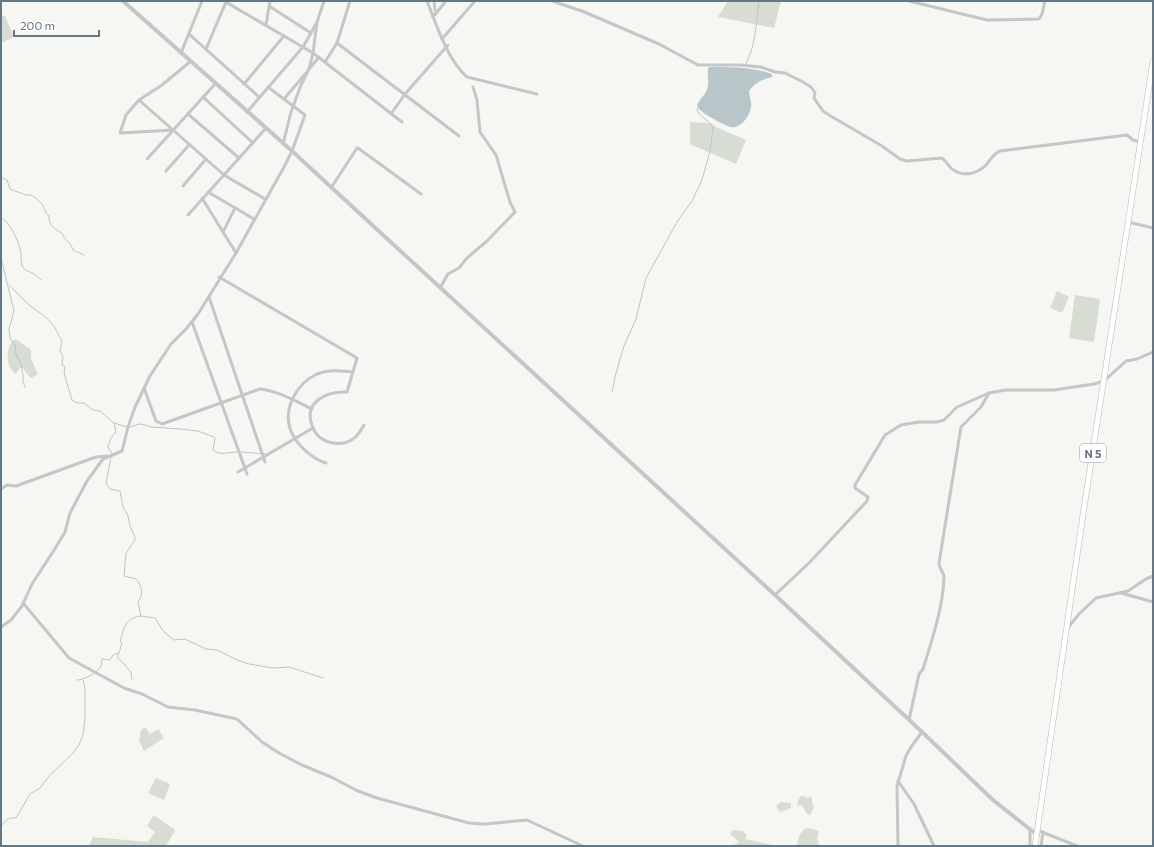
<svg xmlns="http://www.w3.org/2000/svg" width="1154" height="847" font-family="Commissioner,sans-serif">
<style>
.green{fill:#d7ddd3}
.water{fill:#b8c6c9}
.lines{fill:none;stroke-linecap:round;stroke-linejoin:round}
.stream{stroke:#b8c6c9;stroke-width:1}
.trunk-casing{stroke:#b6b9bc;stroke-width:6}
.minor{stroke:#c3c7ca;stroke-width:3}
.tertiary{stroke:#c3c7ca;stroke-width:4}
.trunk{stroke:#fff;stroke-width:5}
.labels{text-anchor:middle;dominant-baseline:central;stroke-width:4;stroke-linejoin:round;paint-order:stroke}
.shield{fill:#fff;stroke:#92a0a9;stroke-width:1}
.shield-label{font-size:11px;font-weight:bold;fill:#647784}
</style>
<rect width="100%" height="100%" fill="#f6f6f2"/>
<g class="green">
<path d="M728,1H781L774,28L718,17Z"/>
<path d="M1,16H5L14,37L1,43Z"/>
<path d="M690,122L711,123L716,127L746,140L736,164L690,144Z"/>
<path d="M1057,291L1069,297L1062,313L1050,308Z"/>
<path d="M1075,295L1100,299L1094,342L1069,338Z"/>
<path d="M16,339L31,350V359L38,374L31,378L28,375L21,366L16,374C5,366 6,351 12,341Z"/>
<path d="M145,727L150,734L158,729L164,738L144,751L139,741L141,730Z"/>
<path d="M156,778L170,784L164,800L148,793Z"/>
<path d="M801,796H804L806,798L811,797L814,808L810,815L807,814L802,805L797,806L798,801Z"/>
<path d="M781,802L791,803V808L780,812L776,806Z"/>
<path d="M154,815L175,830L166,846H89L93,837L148,842L155,832L147,826Z"/>
<path d="M809,828L819,831L817,838L819,844L818,846H797L799,836L804,829Z"/>
<path d="M733,830L743,831L747,836L745,839L776,846H732L739,842L730,834Z"/>
</g>
<path class="water" d="M710,67C731,67 752,67 772,74V77C761,80 756,82 749,91C749,96 752,102 751,107C750,115 741,129 731,127C726,126 719,122 714,119C708,116 701,112 697,106C698,101 703,97 706,92C710,85 707,76 708,68Z"/>
<g class="lines">
<g class="stream">
<path d="M746,64C756,44 756,23 759,1"/>
<path d="M1,177L7,180L10,189L26,195H31L36,198L43,205L46,213L49,216C48,224 55,230 62,233C64,240 71,242 73,250L84,255"/>
<path d="M1,217C9,222 18,239 20,249C22,254 20,260 22,265C24,271 29,271 34,274C36,275 39,278 41,280"/>
<path d="M1,258L14,311L9,329L10,338L16,347L15,352L21,364L23,376V382L25,387"/>
<path d="M9,285L29,305L47,318L55,328L62,341L60,351L63,357L62,365L65,367L64,373L72,400L77,403H84L93,410L100,411L114,423L116,432L111,438L108,447L112,454"/>
<path d="M612,392L616,373L624,346L636,319L646,278L677,222L692,201L702,180L710,151L713,128C709,120 701,118 697,110L698,108"/>
<path d="M114,423L127,427"/>
<path d="M130,427L140,424L145,425L151,427L181,429L198,431L214,437L215,439L213,450C218,456 230,452 237,452"/>
<path d="M241,452L266,454"/>
<path d="M141,616L155,618L163,631L174,640L185,639L206,649L217,650L237,660L249,664L273,668L289,667L323,678"/>
<path d="M118,654V658C124,662 126,668 131,672L132,680"/>
<path d="M77,680C84,680 97,673 101,666C102,664 101,662 102,659L110,660L113,655L119,653L122,643L120,642C124,628 125,618 141,616L138,602C144,593 142,587 136,579L124,576L126,553L135,540V537L130,526L128,516L123,507L120,491L110,489L106,483L111,457"/>
<path d="M1,827C5,820 9,817 16,818L30,794L40,788L49,776L73,753L79,745L83,735L85,719V689L83,680"/>
</g>
<g class="trunk-casing">
<path id="trunk" d="M1035,846L1084,508L1153,61"/>
</g>
<g class="minor">
<path d="M224,1L313,53L402,122"/>
<path d="M427,1C436,24 448,61 467,77L537,94"/>
<path d="M434,1L435,10"/>
<path d="M552,1L582,11L659,44L698,65H740L761,67L775,72L785,73L803,82L811,87L815,93L814,98L818,104L823,111L829,115L882,146L900,159L907,161L942,158C946,161 948,165 951,168C962,178 977,174 986,165C991,159 993,154 1000,151L1127,135L1133,140L1140,142"/>
<path d="M909,1L987,20L1039,19L1042,14L1045,1"/>
<path d="M269,6L311,33"/>
<path d="M433,17L446,1"/>
<path d="M266,25L270,1"/>
<path d="M189,34L259,97"/>
<path d="M442,39L475,1"/>
<path d="M337,43L459,136"/>
<path d="M206,49L226,2"/>
<path d="M181,53L202,1"/>
<path d="M325,62L337,43L350,1"/>
<path d="M310,68L319,57"/>
<path d="M244,84L284,36"/>
<path d="M203,97L253,143"/>
<path d="M284,99L306,73"/>
<path d="M139,100L224,175L265,199"/>
<path d="M247,112L303,47L316,24"/>
<path d="M188,114L239,158"/>
<path d="M391,114L405,94L448,45"/>
<path d="M173,130L120,133L126,115L139,100L162,85L191,61"/>
<path d="M283,144L291,112L301,85L309,69L313,53L317,22L324,1"/>
<path d="M147,159L216,83"/>
<path d="M166,171L189,145"/>
<path d="M183,186L206,159"/>
<path d="M331,188L357,148H358L421,194"/>
<path d="M208,192L254,219"/>
<path d="M202,198L236,253"/>
<path d="M188,215L266,128"/>
<path d="M1128,222L1153,228"/>
<path d="M223,232L235,208"/>
<path d="M219,277L357,358L347,392C325,391 302,403 313,428C319,443 340,448 353,439C358,436 361,430 364,425"/>
<path d="M440,288L448,274L459,268L467,258L487,241L515,212L510,202L496,155L480,132L477,100L473,87"/>
<path d="M209,297L265,462"/>
<path d="M192,322L247,474"/>
<path d="M144,388L156,421L162,424L260,389C278,391 296,401 312,409"/>
<path d="M326,463C312,459 296,444 291,431C282,409 297,383 317,374C329,369 341,371 353,372"/>
<path d="M238,472L313,428"/>
<path d="M1,489L7,485L16,486L96,457L107,456"/>
<path d="M1121,593L1153,602"/>
<path d="M775,595L809,563L867,501L868,497L855,488V485L885,435L901,425L919,422H937L944,420L957,407L989,393L1006,390H1054L1094,384L1104,381L1126,361L1137,359L1153,352"/>
<path d="M23,603L69,658L124,688L142,694L168,707L195,710L237,719L262,742L279,753L302,765L331,777L358,791L377,798L469,823L485,824L527,820L583,846"/>
<path d="M1,627L11,620L22,606L32,584L56,547L65,532L70,513L87,481L103,459L122,451L128,427L135,407L150,376L171,344L186,329L198,314L236,253L284,167L292,151L305,115L268,87"/>
<path d="M1067,629L1079,614L1096,598L1128,591L1146,579L1153,576"/>
<path d="M909,720L919,674L923,669C932,640 943,608 944,577C944,572 939,569 939,563L961,427L981,407L989,393"/>
<path d="M898,781L914,804L934,846"/>
<path d="M1037,830L1077,846"/>
<path d="M898,846L897,786L906,756L911,747L922,732"/>
<path d="M1030,846V830"/>
<path d="M1041,846L1043,832"/>
</g>
<path class="tertiary" d="M123,1L292,151L395,246L775,595L920,730L993,800L1036,834"/>
<use href="#trunk" class="trunk"/>
</g>
<g class="labels">
<rect class="shield" x="1080" y="444" width="26" height="18" rx="3"/>
<g class="shield-label">
<text x="1093" y="453">N 5</text>
</g>
</g>
<rect width="1154" height="847" fill="none" stroke="#647784" stroke-width="4"/>
<path d="M14 30v6h85v-6" fill="none" stroke="#647784" stroke-width="2"/>
<text x="20" y="30" font-size="12" fill="#647784" stroke="#ffffff" stroke-width="3" paint-order="stroke">200 m</text>
</svg>
